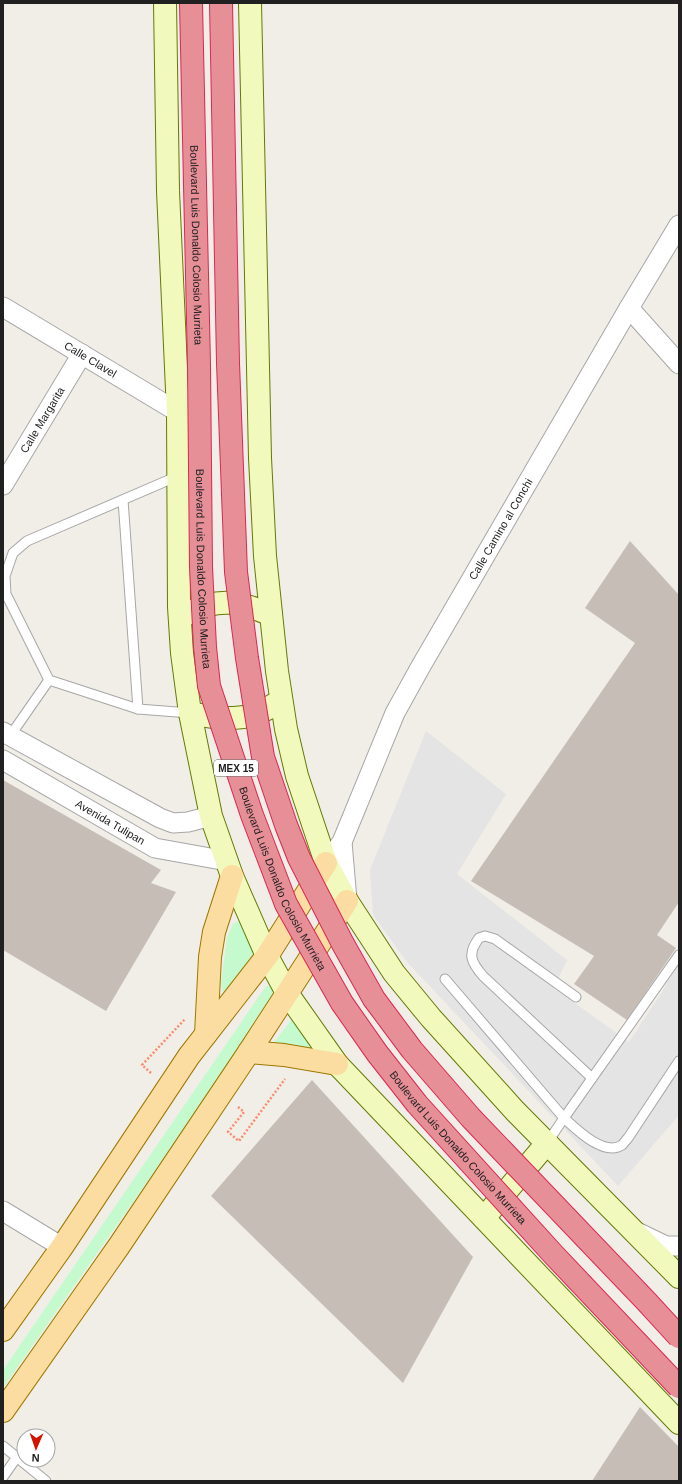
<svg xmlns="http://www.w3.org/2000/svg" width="682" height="1484" font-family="Helvetica,sans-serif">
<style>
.park{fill:#c5face}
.parking{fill:#e4e4e4}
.building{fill:#c6beb6}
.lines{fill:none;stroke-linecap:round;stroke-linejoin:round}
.lane-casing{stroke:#a7a7a7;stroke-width:11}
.street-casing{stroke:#a7a7a7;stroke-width:21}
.secondary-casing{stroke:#627a05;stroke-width:24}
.primary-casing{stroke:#9d7800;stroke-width:24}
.path{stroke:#fa8b6f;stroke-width:2.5;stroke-dasharray:2 2;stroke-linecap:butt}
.lane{stroke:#fff;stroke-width:9}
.street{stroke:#fff;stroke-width:19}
.secondary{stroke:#f1fabc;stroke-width:22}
.primary{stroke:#fcdda1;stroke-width:22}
.highway-bridge-casing{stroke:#dc2753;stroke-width:24;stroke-linecap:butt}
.highway-bridge{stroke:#e78f97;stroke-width:22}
.labels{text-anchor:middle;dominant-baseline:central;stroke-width:4;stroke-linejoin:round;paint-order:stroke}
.shield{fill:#fff;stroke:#636363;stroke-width:1}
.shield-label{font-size:10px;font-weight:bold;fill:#202020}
.street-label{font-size:11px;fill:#202020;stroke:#fff}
</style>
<rect width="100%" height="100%" fill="#f1eee7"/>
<g class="park">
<path d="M239,921L255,935L253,958L233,998L223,993L221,984L227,937L233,924Z"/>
<path d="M266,986H274L277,996L3,1388V1370Z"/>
<path d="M295,1015L321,1049L270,1048Z"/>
</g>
<path class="parking" d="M426,731L506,794L457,874L567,960L554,988L629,1042L662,992L679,961V1115L618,1186L407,962L373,915L370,870Z"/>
<g class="building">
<path d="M630,541L679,595V902L657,935L676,948L627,1020L574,984L594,956L471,881L635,643L585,608Z"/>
<path d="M3,780L161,870L151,883L176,892L106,1011L3,950Z"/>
<path d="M312,1080L473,1257L403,1383L211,1196Z"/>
<path d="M640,1407L679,1447V1481H592Z"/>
</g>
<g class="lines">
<g class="lane-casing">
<g id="lane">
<path d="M178,476L27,541L13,553L5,576L6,594L49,680L138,709L190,713"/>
<path d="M123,500L138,709"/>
<path d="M10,736L49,680"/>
<path d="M679,955L564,1118C576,1129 604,1157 622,1145C624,1143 626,1140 628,1138L679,1061"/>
<path d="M445,979L564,1118L547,1143"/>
<path d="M576,997L495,939L485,936L479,938C467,954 471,962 483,976L592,1078"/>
<path d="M3,1446L46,1481"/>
<path d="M3,1477L17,1457"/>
</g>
</g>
<g class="street-casing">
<g id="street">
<path id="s1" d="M3,307L178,412"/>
<path d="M629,308L679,364"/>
<path id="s2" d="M3,485L82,354"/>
<path d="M3,732L160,818L173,823L188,822L211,816"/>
<path id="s3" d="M3,760L155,848L227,861"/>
<path d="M342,842L347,900"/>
<path id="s4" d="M326,863L342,842L395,713L421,666L629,308L679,225"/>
<path d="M3,1211L62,1247"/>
<path d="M639,1233L666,1246H679"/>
</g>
</g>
<g class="secondary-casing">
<g id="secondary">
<path d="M165,3L168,191L178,412L179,607L182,653L190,713L211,816L232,876L267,956L287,993L337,1064L679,1423"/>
<path d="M250,3L260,458L265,556L277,671L286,729L297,776L326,863L347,901L394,973L431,1018L515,1111L679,1277"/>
<path d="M187,614C218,597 240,601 271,615"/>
<path d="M190,713C218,719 249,723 273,705"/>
<path d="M484,1218L547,1143"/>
</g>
</g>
<g class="primary-casing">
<g id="primary">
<path d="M206,1034L210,957L214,932L232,876"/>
<path d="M249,1052L284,1055L337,1064"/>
<path d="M3,1330L62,1247L189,1056L267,956L326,863"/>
<path d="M3,1411L119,1246L249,1052L347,901"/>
</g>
</g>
<g class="path">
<path d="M151,1073L142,1065L185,1019"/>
<path d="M238,1107L244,1112L228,1132L239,1141L285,1079"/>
</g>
<use href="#lane" class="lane"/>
<use href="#street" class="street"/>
<use href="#secondary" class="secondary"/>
<use href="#primary" class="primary"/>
<g class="highway-bridge-casing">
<g id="highway-bridge">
<path id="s5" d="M191,3L199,365L201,567L205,647L209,686L252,815L286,904L342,1003L377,1053L417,1104L553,1254L679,1387"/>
<path d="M221,3L228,363L236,572L247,658L263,757L286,825L299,858L343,944L374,999L412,1050L471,1118L646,1301L679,1337"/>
</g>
</g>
<use href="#highway-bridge" class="highway-bridge"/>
</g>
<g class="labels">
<rect class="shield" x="214" y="760" width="44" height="16" rx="3"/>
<g class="shield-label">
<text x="236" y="768">MEX 15</text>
</g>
<g class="street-label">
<text stroke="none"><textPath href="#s5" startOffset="242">Boulevard Luis Donaldo Colosio Murrieta</textPath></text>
<text stroke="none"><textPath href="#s1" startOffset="102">Calle Clavel</textPath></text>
<text stroke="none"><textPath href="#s2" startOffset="76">Calle Margarita</textPath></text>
<text stroke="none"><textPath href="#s4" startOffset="378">Calle Camino al Conchi</textPath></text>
<text stroke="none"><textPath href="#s5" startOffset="566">Boulevard Luis Donaldo Colosio Murrieta</textPath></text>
<text stroke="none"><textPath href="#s3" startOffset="124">Avenida Tulipan</textPath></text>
<text stroke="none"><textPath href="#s5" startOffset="890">Boulevard Luis Donaldo Colosio Murrieta</textPath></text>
<text stroke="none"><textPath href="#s5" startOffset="1214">Boulevard Luis Donaldo Colosio Murrieta</textPath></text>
</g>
</g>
<rect width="682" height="1484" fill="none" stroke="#202020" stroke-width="8"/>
<g transform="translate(36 1448) rotate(182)"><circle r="19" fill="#ffffff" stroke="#a6a6a6"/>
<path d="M0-3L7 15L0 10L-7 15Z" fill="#d11400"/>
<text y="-6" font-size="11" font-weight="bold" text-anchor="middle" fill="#202020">N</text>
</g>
</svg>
